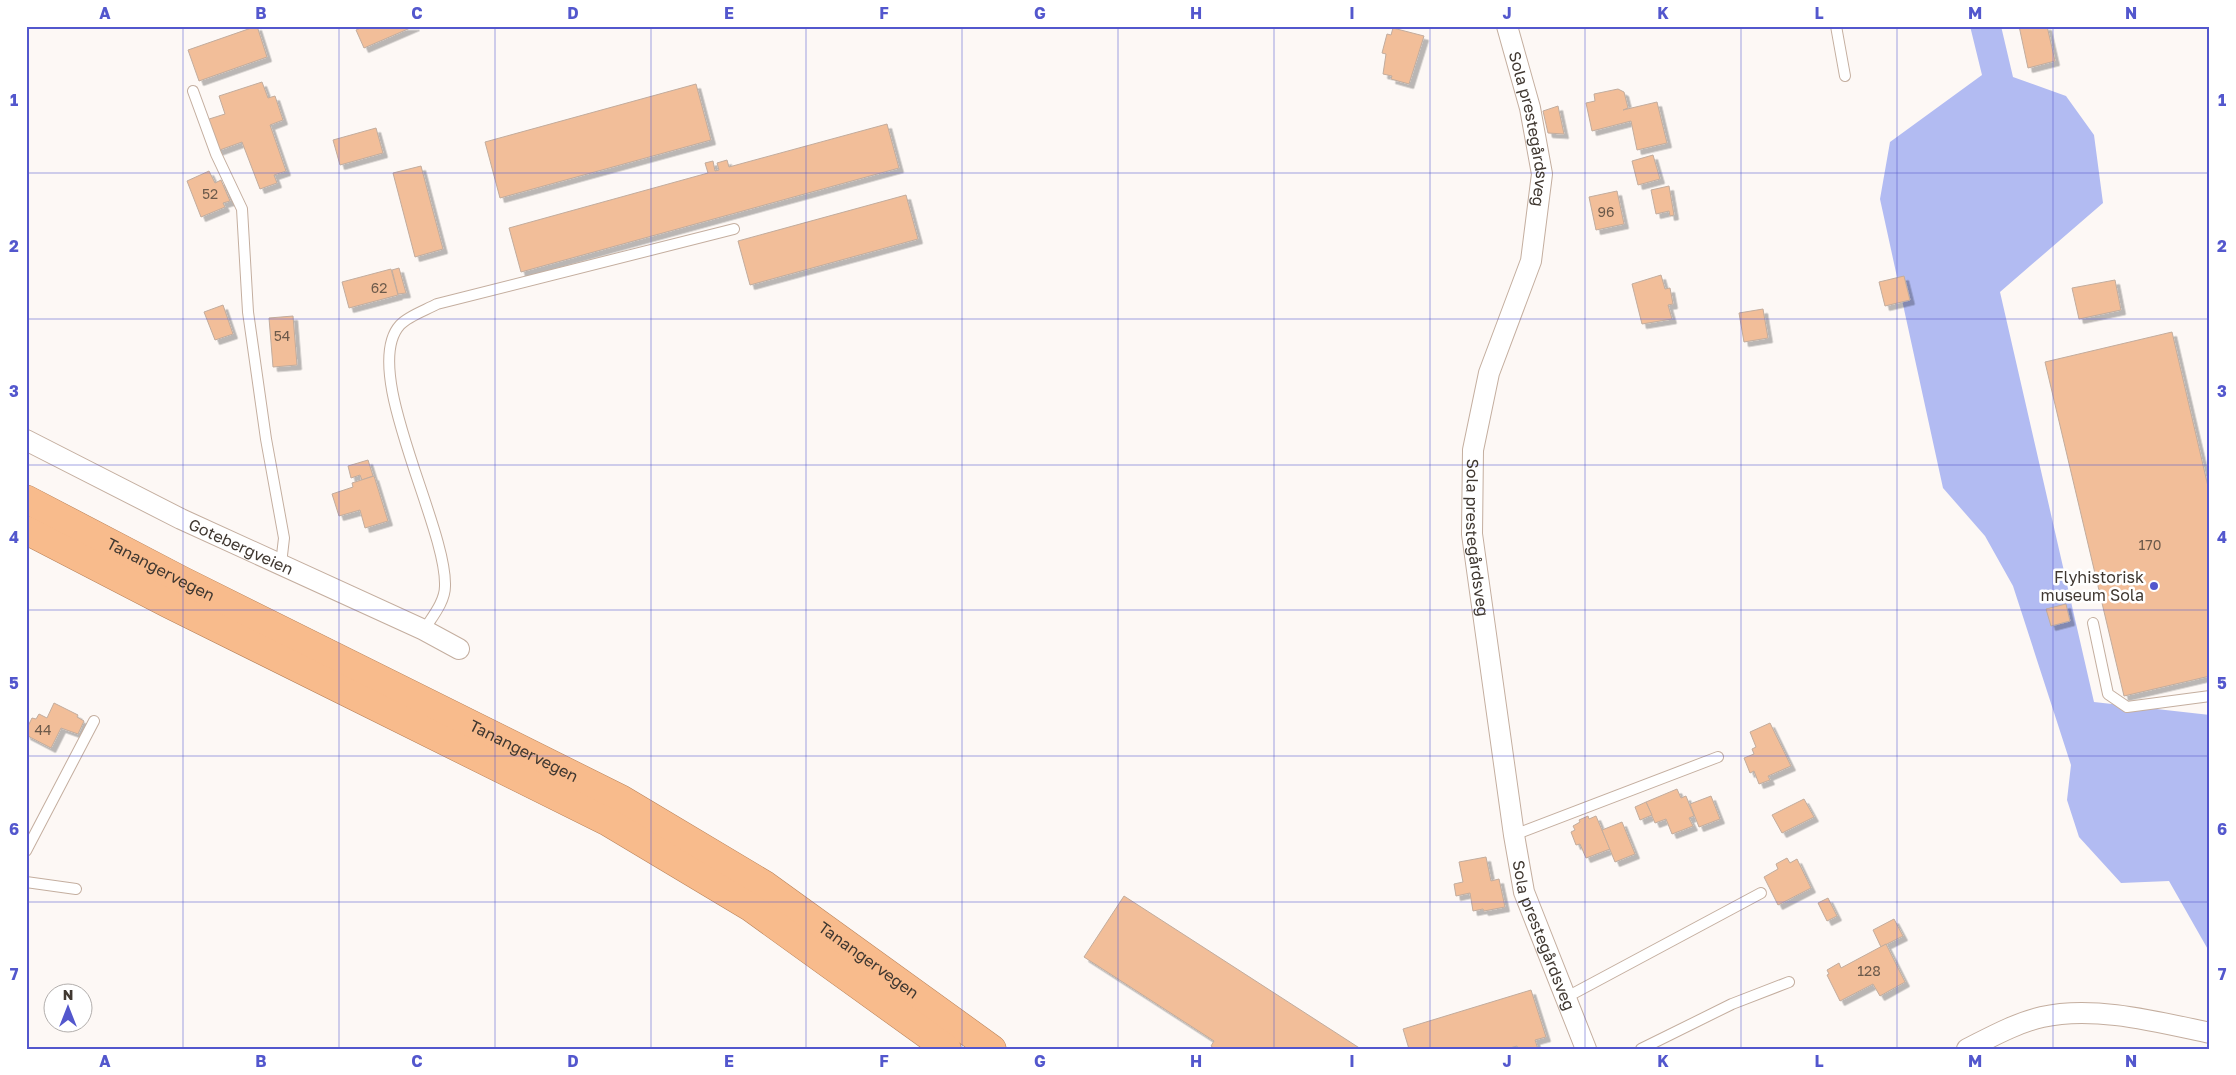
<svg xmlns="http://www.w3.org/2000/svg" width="2236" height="1075" font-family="'Golos Text',sans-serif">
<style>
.forest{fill:#b2bbf2}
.building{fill:#f2be99;stroke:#c2ac9d;filter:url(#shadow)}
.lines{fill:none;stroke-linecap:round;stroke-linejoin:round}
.service-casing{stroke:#c4ae9f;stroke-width:12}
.minor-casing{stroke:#c4ae9f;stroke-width:22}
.trunk-casing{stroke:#b7825a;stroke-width:29}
.service{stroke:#fff;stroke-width:10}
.minor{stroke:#fff;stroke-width:20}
.trunk{stroke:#f8bb8c;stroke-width:28}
.grid{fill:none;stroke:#5357cd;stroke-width:1;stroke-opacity:0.55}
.poi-dot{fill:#5357cd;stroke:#fff;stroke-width:2}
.labels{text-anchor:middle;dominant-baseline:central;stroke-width:5;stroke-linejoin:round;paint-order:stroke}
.number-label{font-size:14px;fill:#6c5a4b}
.street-label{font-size:16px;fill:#403831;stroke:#fff}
.poi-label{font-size:16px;fill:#403831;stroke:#fff;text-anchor:end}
.neatline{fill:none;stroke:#5357cd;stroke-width:2}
.grid-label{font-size:16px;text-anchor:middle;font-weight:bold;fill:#5357cd}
</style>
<defs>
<filter id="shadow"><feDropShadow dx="4.5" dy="4.5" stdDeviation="0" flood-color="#0004"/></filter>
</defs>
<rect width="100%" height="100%" fill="#fdf8f5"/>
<path class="forest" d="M1970,26H2001L2013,77L2066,96L2094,135L2103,203L2000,292L2094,702L2210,715V953L2169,881L2121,883L2079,837L2067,800L2071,765L2013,586L1985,536L1943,488L1880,199L1890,142L1982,75Z"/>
<g class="building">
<path d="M257,26L267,57L199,81L188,50Z"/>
<path d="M365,26H415L364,48L356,30Z"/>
<path d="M2019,26H2047L2055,61L2028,68Z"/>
<path d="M1393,28L1424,36L1409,84L1391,79L1392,76L1383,74L1386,54L1382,53L1387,34L1391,35Z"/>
<path d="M262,82L268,98L275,96L283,120L270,125L286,171L274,175L277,183L260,189L242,142L217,151L206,120L225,114L219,96Z"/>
<path d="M696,84L711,140L500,198L485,142Z"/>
<path d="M1618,89L1624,92L1628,108L1623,110L1657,102L1667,143L1637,150L1631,121L1592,131L1586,103L1595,101L1594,94Z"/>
<path d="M1558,106L1564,134L1548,133L1543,111Z"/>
<path d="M887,124L899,168L521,272L509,228L708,173L705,163L713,161L715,171L719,170L717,163L727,160L729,167Z"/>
<path d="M376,128L383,153L340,165L333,140Z"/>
<path d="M1653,155L1660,179L1638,185L1632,161Z"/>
<path d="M421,166L443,249L415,257L393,173Z"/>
<path d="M209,171L215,183L221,180L230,201L223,203L225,207L201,217L187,181Z"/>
<path d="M1669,186L1674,215L1670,216L1669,211L1656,214L1651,190Z"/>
<path d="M1617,191L1624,224L1596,230L1589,197Z"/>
<path d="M906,195L918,239L750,285L738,241Z"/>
<path d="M399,268L406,293L398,294L392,270Z"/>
<path d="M391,269L398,295L349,308L342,282Z"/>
<path d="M1661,275L1665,289L1670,288L1673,304L1668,305L1672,319L1642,324L1632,284Z"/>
<path d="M1904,276L1910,300L1885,306L1879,282Z"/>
<path d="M2115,280L2121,310L2079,319L2072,288Z"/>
<path d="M223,305L233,334L215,340L204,312Z"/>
<path d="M1763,309L1768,338L1744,342L1739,313Z"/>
<path d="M293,316L297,365L273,367L269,318Z"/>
<path d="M2172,332L2210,495V676L2124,696L2045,362Z"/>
<path d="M368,460L373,476L362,480L360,475L351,478L348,466Z"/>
<path d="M374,476L388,521L365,528L360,510L339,516L332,494L353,487L352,483Z"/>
<path d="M2066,604L2070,621L2051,626L2046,609Z"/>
<path d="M54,703L78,715L77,717L84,721L78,734L61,728L51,748L26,735V730L32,718L36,719L39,714L47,718Z"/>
<path d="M1770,723L1791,766L1768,776L1770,780L1759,784L1754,771L1750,773L1744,758L1754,754L1752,749L1756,747L1750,732Z"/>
<path d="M1677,789L1681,798L1686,796L1694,816L1689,818L1693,826L1672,834L1666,819L1655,823L1646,802Z"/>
<path d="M1711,796L1720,819L1699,827L1690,804Z"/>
<path d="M1804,799L1814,817L1782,833L1772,815Z"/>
<path d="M1646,802L1652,815L1640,820L1635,807Z"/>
<path d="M1588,816L1589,819L1596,816L1610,849L1586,858L1580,844L1576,845L1571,832L1575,830L1573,826L1580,822L1579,820Z"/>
<path d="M1622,822L1635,854L1615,862L1602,830Z"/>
<path d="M1486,857L1491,881L1499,879L1505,907L1484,911L1483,909L1473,911L1470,893L1456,896L1454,884L1463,882L1459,862Z"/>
<path d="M1787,858L1790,863L1797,859L1811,888L1778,905L1764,877L1778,869L1776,864Z"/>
<path d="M1124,896L1361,1049H1215L1211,1046L1214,1041L1084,957Z"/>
<path d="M1828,898L1837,916L1827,921L1818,903Z"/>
<path d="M1894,919L1903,936L1881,947L1873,930Z"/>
<path d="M1886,944L1905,982L1880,996L1873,984L1840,1001L1827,975L1829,974L1827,970L1839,963L1841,968Z"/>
<path d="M1531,990L1546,1037L1535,1040L1538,1049H1518L1517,1046L1506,1049H1409L1403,1029Z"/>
</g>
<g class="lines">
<g class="service-casing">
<g id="service">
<path d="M1836,26L1845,76"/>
<path d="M193,91L216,154L242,209L248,312L266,439L284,538L281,564"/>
<path d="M2093,623L2108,694L2127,707L2210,696"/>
<path d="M424,630C432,617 445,602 445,586C447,526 359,370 400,325C408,316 426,310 437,304L734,229"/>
<path d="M1514,835L1718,757"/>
<path d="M26,851L94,721"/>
<path d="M26,882L76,889"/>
<path d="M1565,998L1761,893"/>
<path d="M1641,1049L1732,1004L1789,982"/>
</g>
</g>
<g class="minor-casing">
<g id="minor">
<path id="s1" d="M1507,26L1530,108L1542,174L1531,261L1489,373L1473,450L1472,534L1514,835L1524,892L1586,1049"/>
<path id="s2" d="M26,440L181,519L424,630L459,649"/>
<path d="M1967,1049C1991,1037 2016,1023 2042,1017C2094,1005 2158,1022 2210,1033"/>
</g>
</g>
<g class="trunk-casing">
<g id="trunk">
<path id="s3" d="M26,499L181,580L621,799L765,885L992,1049"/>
<path d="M26,530L169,604L608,822L750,907L947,1049"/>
</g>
</g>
<use href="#service" class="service"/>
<use href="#minor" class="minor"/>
<use href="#trunk" class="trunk"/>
</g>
<path class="grid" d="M183,26V1049M339,26V1049M495,26V1049M651,26V1049M806,26V1049M962,26V1049M1118,26V1049M1274,26V1049M1430,26V1049M1585,26V1049M1741,26V1049M1897,26V1049M2053,26V1049M26,173H2210M26,319H2210M26,465H2210M26,610H2210M26,756H2210M26,902H2210"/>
<circle class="poi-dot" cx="2154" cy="586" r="5"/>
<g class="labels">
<g class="number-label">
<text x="210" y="193">52</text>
<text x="1606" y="211">96</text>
<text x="379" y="287">62</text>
<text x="282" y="335">54</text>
<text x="2150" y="544">170</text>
<text x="43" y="729">44</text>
<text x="1869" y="970">128</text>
</g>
<g class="street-label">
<text stroke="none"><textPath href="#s1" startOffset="106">Sola prestegårdsveg</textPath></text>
<text stroke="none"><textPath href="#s1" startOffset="526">Sola prestegårdsveg</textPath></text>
<text stroke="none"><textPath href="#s2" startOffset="240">Gotebergveien</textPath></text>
<text stroke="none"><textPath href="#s3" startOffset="152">Tanangervegen</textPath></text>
<text stroke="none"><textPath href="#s3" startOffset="558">Tanangervegen</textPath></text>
<text stroke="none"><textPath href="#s1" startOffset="931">Sola prestegårdsveg</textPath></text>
<text stroke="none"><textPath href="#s3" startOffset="962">Tanangervegen</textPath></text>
</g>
<g class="poi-label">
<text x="2144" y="577">Flyhistorisk<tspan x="2144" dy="18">museum Sola</tspan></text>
</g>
</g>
<rect width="2236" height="1075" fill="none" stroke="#ffffff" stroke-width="55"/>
<g transform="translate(68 1008)"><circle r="24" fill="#ffffff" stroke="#b3afad"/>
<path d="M0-4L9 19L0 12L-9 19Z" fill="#5357cd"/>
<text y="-8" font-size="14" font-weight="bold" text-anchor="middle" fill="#403831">N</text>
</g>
<rect x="28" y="28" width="2180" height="1020" class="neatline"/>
<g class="grid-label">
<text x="105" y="19">A</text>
<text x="261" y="19">B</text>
<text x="417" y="19">C</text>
<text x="573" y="19">D</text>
<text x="729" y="19">E</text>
<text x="884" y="19">F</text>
<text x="1040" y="19">G</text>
<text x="1196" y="19">H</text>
<text x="1352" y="19">I</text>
<text x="1507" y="19">J</text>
<text x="1663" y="19">K</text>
<text x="1819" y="19">L</text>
<text x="1975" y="19">M</text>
<text x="2131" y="19">N</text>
<text x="14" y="106">1</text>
<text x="2222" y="106">1</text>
<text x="14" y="252">2</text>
<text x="2222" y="252">2</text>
<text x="14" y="397">3</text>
<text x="2222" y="397">3</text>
<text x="14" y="543">4</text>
<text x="2222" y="543">4</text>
<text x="14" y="689">5</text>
<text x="2222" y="689">5</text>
<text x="14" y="835">6</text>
<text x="2222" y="835">6</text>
<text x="14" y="980">7</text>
<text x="2222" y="980">7</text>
<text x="105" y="1067">A</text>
<text x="261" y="1067">B</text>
<text x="417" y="1067">C</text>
<text x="573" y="1067">D</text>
<text x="729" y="1067">E</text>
<text x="884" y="1067">F</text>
<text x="1040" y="1067">G</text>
<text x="1196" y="1067">H</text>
<text x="1352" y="1067">I</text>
<text x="1507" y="1067">J</text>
<text x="1663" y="1067">K</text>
<text x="1819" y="1067">L</text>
<text x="1975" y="1067">M</text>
<text x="2131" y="1067">N</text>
</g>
</svg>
